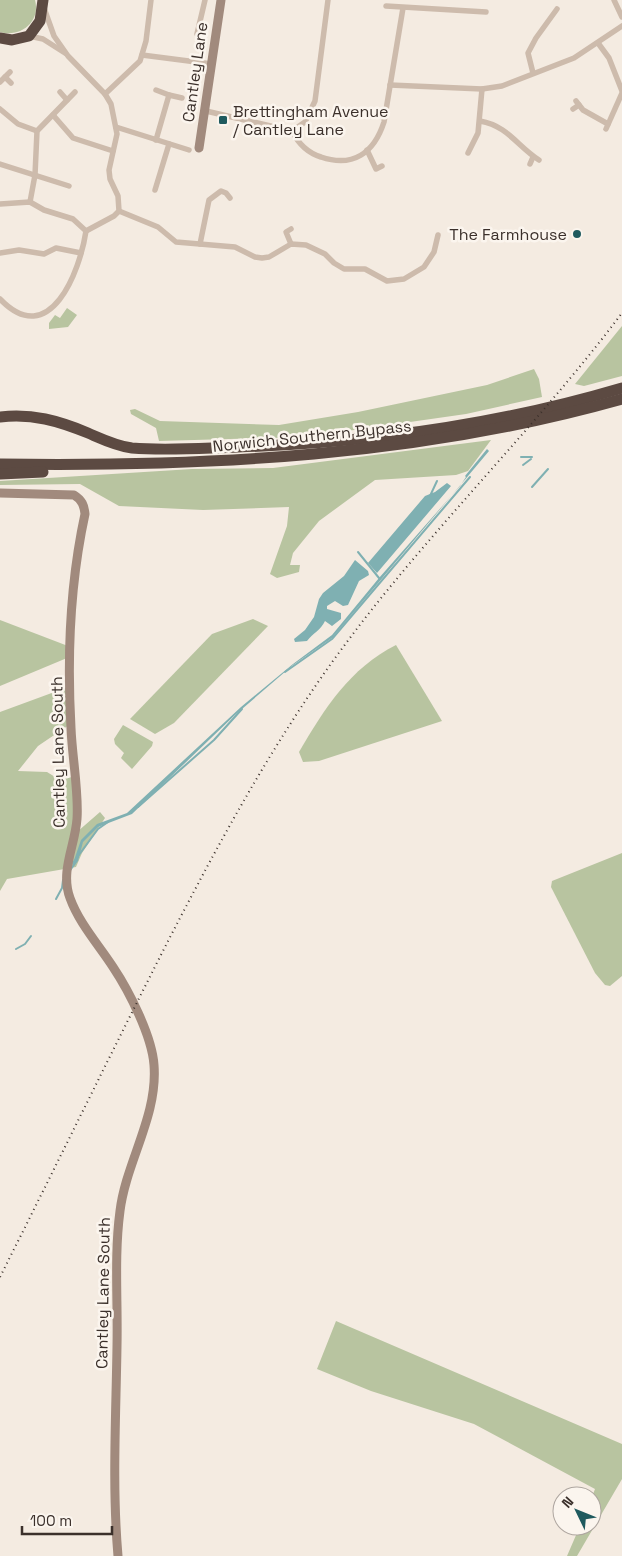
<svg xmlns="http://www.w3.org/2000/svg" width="622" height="1556" font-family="'Space Grotesk',sans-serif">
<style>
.green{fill:#b8c4a0}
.water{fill:#7fb0b2}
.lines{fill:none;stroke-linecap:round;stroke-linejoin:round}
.stream{stroke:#7fb0b2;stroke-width:2}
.street{stroke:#cdbbac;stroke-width:5.5}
.secondary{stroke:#a18a7d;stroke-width:9}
.highway{stroke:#5c4a42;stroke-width:11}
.rail{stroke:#3b302b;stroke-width:2;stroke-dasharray:1 4;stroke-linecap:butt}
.poi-dot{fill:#1f5a5e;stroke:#fbf5ee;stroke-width:2}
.labels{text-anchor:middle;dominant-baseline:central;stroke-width:5;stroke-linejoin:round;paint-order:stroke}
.street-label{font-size:16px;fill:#3b302b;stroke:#fbf5ee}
.poi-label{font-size:16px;fill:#3b302b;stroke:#fbf5ee;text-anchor:start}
</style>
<rect width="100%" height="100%" fill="#f4ebe1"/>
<g class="green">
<path d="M0,0H35C41,22 20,38 0,32Z"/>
<path d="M67,308L77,315L68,327L49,329V323L55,315L60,318Z"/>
<path d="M622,326V376L584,386L575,384Z"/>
<path d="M534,369L539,379L542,397L466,414L305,437L159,441L156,428L131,414L130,410L135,409L160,421L279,425L358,412L487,385Z"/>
<path d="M491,440L468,471L456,475L375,480L319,521L293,553L290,565H300L299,572L277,578L270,574L287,526L289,507L203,510L119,506L80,484L0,485V481L192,469L273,468Z"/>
<path d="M253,619L268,626L174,723L155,734L130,719L212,634Z"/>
<path d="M0,620L68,646L67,658L0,686Z"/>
<path d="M396,645L442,721L319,761L303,762L299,752C324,709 350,668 396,645Z"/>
<path d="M68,687L69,725L38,746L18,771L47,772L60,780L72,777L77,832L100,812L105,818L82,853L76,867L7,879L0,891V712Z"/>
<path d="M123,725L153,742L152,746L132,769L121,758L124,753L115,744L114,739Z"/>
<path d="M622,853V976L610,986L605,985L595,973L551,887L552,881Z"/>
<path d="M336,1321L622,1444V1479L577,1556H567L580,1526H592V1497L595,1489L474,1424L371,1391L317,1369Z"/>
</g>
<g class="water">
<path d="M487,449L489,451L332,638L293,665L235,715L132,814L98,827L83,842L78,861L70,872L81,840L97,824L127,813L241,707L293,664L332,635L379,578L460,486L466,477L465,476Z"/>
<path d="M447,483L451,486L377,573L368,563L425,496L435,492Z"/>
<path d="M355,560L368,571L369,575L359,581L348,605L343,606L335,601L327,606V609L341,613V619L332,626L325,621C321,630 313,633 307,641L295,642L294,639L305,630L314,617L319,599L323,593L344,576Z"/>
</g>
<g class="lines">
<g class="stream">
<path d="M521,457H532"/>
<path d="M523,465L531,459"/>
<path d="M532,487L548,469"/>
<path d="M430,496L437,481"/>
<path d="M358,552L379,578"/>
<path d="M285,672L332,639L470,477"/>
<path d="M138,807L214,740L242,709"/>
<path d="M73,863L98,829L108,822"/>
<path d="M56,899L62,888L63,880"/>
<path d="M16,949L25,944L31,936"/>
</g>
<g class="street">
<path d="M614,0L622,17"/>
<path d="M386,6L486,12"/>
<path d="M44,8L54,36L68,56L105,94L111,104L117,134L109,170L110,179L118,196L119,211L114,216L86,231"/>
<path d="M197,34L205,0"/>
<path d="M29,36L43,39L65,53"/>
<path d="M598,43L609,58L622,91"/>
<path d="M142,55L212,64"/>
<path d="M533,73L528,53L536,38L557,9"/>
<path d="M5,77L11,83"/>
<path d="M0,82L10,72"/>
<path d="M390,85L482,89L502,86L574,58L622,26"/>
<path d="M156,90L169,95"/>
<path d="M60,92L67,100"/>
<path d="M105,94L140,61L146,41L151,0"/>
<path d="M576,101L583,110L608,124"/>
<path d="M0,109L18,124L37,131"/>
<path d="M573,109L579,105"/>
<path d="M206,111L292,131L305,122L315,101L328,0"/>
<path d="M53,115L73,138L113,151"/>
<path d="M480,121C508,126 517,146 539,160"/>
<path d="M116,127L189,150"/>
<path d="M606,129L622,93"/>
<path d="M292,131C298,143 308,153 321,157C353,168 374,153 384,122L403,8"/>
<path d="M156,140L169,95L182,98"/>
<path d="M367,150L376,169L382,166"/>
<path d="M468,153L478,133L482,89"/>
<path d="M0,164L69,186"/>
<path d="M530,164L533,157"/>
<path d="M155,190L169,144"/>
<path d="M30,202L35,175L37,131L75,92"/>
<path d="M0,204L30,202L44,210L73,219L86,231C80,271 50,351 0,299"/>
<path d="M119,211L158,227L176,242L235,247L255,257L262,258L269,257L291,244L306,245L325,254L334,263L344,269H365L387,281L404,279L424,267L434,252L438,235"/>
<path d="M291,229L286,232L291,244"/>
<path d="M200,244L209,200L221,191L226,193L230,198"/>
<path d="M0,253L19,250L44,254L56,248L81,253"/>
</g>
<g class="secondary">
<path d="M199,148L221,0"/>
<path d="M0,493L74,495C82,500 84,505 85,514C70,583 67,657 71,728C72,756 79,793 77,819C75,846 60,871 70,898C79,923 98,944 113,967C129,991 152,1036 154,1065C158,1116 126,1162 120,1211C114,1256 118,1301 117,1346C116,1416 112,1487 118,1556"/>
</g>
<g class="highway">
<path d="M0,38L12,40L29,36L40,21L43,0"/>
<path d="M0,417C32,413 59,421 88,433C102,439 116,446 132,448C167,451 203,448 238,447C367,443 497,425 622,388"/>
<path d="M0,464C209,467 420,456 622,399"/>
<path d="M0,474L43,472"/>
</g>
<path class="rail" d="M0,1277C56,1166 110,1055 166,945C214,852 263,761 323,675C413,546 528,438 622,313"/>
</g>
<g class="poi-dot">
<rect x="218" y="115" width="10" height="10" rx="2.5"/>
<circle cx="577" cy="234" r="5"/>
</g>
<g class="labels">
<g class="street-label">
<text transform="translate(195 72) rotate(-82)">Cantley Lane</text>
<text transform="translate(312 436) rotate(-6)">Norwich Southern Bypass</text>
<text transform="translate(58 752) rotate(-91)">Cantley Lane South</text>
<text transform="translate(103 1293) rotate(-89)">Cantley Lane South</text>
</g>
<g class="poi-label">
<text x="233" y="111">Brettingham Avenue<tspan x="233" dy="18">/ Cantley Lane</tspan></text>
<text x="567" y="234" text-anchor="end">The Farmhouse</text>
</g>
</g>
<g transform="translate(577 1511) rotate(313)"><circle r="24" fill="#fbf5ee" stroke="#aea6a0"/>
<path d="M0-4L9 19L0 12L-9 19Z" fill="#1f5a5e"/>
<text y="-8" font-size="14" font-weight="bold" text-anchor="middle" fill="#3b302b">N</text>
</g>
<path d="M22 1526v8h90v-8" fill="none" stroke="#3b302b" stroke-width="2.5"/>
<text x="30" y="1526" font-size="15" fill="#3b302b" stroke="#fbf5ee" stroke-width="4" paint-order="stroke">100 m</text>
</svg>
